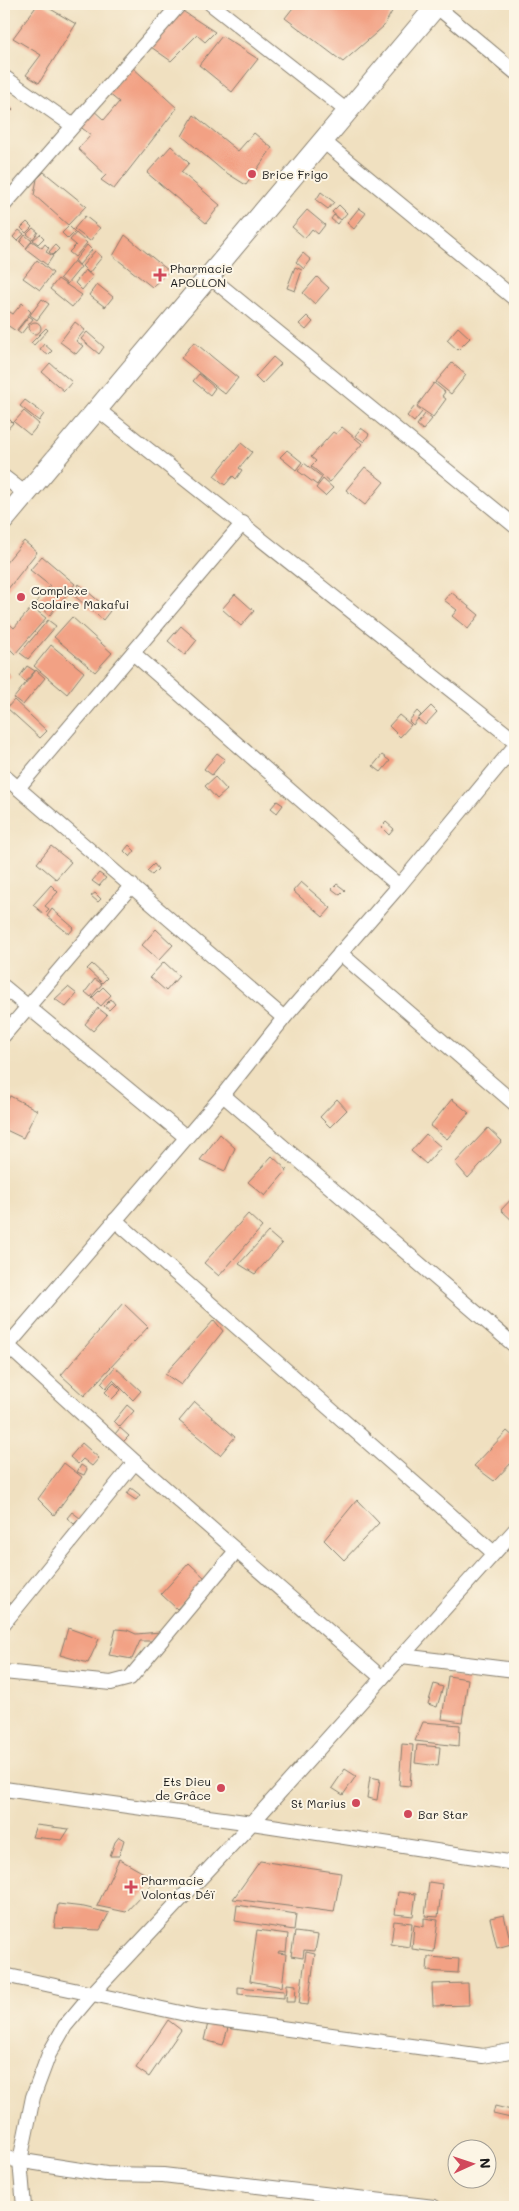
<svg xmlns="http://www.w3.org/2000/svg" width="519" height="2211" font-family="Mali,sans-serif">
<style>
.building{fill:#f2a184}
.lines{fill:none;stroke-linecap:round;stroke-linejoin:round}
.street-casing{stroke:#867e6e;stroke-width:16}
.secondary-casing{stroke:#867e6e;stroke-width:22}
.street{stroke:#fff;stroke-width:14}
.secondary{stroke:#fff;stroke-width:20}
.poi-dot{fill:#d1495b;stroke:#fcf5e5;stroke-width:2}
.labels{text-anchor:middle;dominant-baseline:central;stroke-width:4;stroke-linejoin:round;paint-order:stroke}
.poi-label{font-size:12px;fill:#1c1c1c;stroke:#fcf5e5;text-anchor:start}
</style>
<rect width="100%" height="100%" fill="#fcf5e5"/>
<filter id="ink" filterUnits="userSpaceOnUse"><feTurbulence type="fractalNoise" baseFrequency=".02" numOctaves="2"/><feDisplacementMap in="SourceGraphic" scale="10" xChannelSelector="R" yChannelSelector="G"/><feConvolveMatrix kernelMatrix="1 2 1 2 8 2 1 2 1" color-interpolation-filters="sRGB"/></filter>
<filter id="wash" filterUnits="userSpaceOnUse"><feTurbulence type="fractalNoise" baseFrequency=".0096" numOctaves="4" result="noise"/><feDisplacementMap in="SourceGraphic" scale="20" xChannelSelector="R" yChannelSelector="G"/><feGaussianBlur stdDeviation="1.12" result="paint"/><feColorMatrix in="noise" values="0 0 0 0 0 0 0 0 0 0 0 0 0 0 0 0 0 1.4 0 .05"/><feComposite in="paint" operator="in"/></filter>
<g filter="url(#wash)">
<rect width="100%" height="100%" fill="#f0e0c0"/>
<g id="blocks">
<g class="building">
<path d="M38,4H42L76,24L39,83L26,75L41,55L13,38Z"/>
<path d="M296,4H396L384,26L343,62L285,18Z"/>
<path d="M181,10L215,32L205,42L197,35L171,61L151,47Z"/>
<path d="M222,36L258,59L232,92L199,65Z"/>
<path d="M131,66L177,108L114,189L101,180L106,175L78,149L91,135L78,125L90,107L104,120L119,102L108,93Z"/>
<path d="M5,102L13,109L4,118V103Z"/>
<path d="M194,115L238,151L254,133L272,148L246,185L222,170L182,136Z"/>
<path d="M171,146L189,163L181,172L220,205L206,223L147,173Z"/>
<path d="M44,172L86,206L68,225L34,195L37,179Z"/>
<path d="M321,192L334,202L328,209L316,200Z"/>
<path d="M339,205L347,213L341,220L332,212Z"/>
<path d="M359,208L366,213L354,229L347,223Z"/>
<path d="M307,210L325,225L318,234L312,229L305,238L292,227Z"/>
<path d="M334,215L340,220L337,224L331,219Z"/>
<path d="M85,216L100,228L90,241L74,229Z"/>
<path d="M27,222L32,227L26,233L21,228Z"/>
<path d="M69,226L75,232L68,239L62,233Z"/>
<path d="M33,228L38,232L33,239L27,234Z"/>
<path d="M19,230L24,234L17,241L13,237Z"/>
<path d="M76,233L87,243L75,257L69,252L76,245L70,240Z"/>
<path d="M40,234L44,238L38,244L33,240Z"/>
<path d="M25,235L32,241L26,248L20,242Z"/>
<path d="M125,235L169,271L152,287L113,256Z"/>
<path d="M32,241L42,248L45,244L49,248L46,252L53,256L47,265L26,249Z"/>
<path d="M55,245L59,249L53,255L49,252Z"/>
<path d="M87,245L92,250L79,265L75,260Z"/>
<path d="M95,251L102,257L89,273L82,266Z"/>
<path d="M303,253L311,260L304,269L296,262Z"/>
<path d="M37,260L53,273L40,290L23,278Z"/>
<path d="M74,261L81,267L67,284L60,278Z"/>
<path d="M295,267L302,270L295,291L287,288Z"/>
<path d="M85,270L93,277L82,290L75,283Z"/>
<path d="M317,277L329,288L315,304L303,293Z"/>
<path d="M58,279L82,295L72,307L50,289Z"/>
<path d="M97,284L113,297L105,307L89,295Z"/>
<path d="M42,299L49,304L37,320L30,315Z"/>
<path d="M22,303L31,312L16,331L4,323V308L13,314Z"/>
<path d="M29,316L33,319L21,334L17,331Z"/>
<path d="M307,316L313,322L306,330L299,324Z"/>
<circle cx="35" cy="328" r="6"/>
<path d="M75,322L85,330L76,341L83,346L76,354L60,342Z"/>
<path d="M458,327L470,338L458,350L447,340Z"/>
<path d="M46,328L48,330L34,345L31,343Z"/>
<path d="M87,332L104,347L99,354L81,339Z"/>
<path d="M194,342L238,378L225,394L181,358Z"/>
<path d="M44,344L52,351L48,355L40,349Z"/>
<path d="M273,357L281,364L262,384L255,377Z"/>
<path d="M50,363L72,382L64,391L42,372Z"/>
<path d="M452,363L466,375L451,394L436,382Z"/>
<path d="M199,374L215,388L210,395L193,381Z"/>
<path d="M434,383L445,392L442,396L446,399L433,417L417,406Z"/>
<path d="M25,400L44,414L39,421L20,406Z"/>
<path d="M415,406L422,412L414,422L407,416Z"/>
<path d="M24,411L39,424L30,435L14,422Z"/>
<path d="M425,414L432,419L423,430L417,425Z"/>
<path d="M7,417L13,423L4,433V421Z"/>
<path d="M342,427L362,444L330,482L311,466L316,461L311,457L333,432L336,434Z"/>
<path d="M361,428L369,434L364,442L355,436Z"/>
<path d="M241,443L252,452L239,468L242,470L236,479L233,476L225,485L214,476Z"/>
<path d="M287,450L302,462L296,470L280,457Z"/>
<path d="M304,463L322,477L317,485L298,471Z"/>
<path d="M365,467L384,482L365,505L346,490Z"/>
<path d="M323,479L333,488L325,496L316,488Z"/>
<path d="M24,541L37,552L4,594V565Z"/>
<path d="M42,556L75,584L50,615L36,603L50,586L30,570Z"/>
<path d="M79,584L110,611L103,620L71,593Z"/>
<path d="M451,592L479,615L468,629L452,616L457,610L444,600Z"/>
<path d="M235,594L254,611L241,626L222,609Z"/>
<path d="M32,607L46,618L15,654L4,643V619L14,628Z"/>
<path d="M72,617L112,653L95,672L54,637Z"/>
<path d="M48,620L56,626L28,659L20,653Z"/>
<path d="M181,626L197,640L185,655L168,641Z"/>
<path d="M51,645L84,672L67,694L34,666Z"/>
<path d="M27,666L35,671L25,682L20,676Z"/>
<path d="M4,670L11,676L6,681L4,679Z"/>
<path d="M36,670L45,678L23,705L14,698Z"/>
<path d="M14,700L47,731L40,738L7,708Z"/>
<path d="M431,706L437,712L425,725L418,719Z"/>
<path d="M417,711L421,715L413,725L409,721Z"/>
<path d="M399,715L411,725L400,737L389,726Z"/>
<path d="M217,753L225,759L212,775L204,769Z"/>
<path d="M382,755L390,761L381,772L373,766Z"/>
<path d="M215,777L227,790L217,799L205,786Z"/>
<path d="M277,801L283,805L277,813L271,808Z"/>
<path d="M386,822L394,829L389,835L381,827Z"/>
<path d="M129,845L135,851L130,857L124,851Z"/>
<path d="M51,846L71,862L56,879L37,863Z"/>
<path d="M154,864L158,869L152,875L147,871Z"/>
<path d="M99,873L106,878L99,886L92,881Z"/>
<path d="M301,882L331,908L323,917L293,891Z"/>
<path d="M337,884L345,890L340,895L332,889Z"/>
<path d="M51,885L58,892L45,906L49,909L44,914L33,905Z"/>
<path d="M95,893L101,899L98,902L91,896Z"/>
<path d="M52,909L74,928L69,934L47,916Z"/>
<path d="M156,929L173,945L159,960L142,945Z"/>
<path d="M164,962L179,976L166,991L150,977Z"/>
<path d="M92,964L107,978L102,983L87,969Z"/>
<path d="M95,979L102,984L91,997L85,992Z"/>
<path d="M68,987L77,994L66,1007L55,999Z"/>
<path d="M103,987L111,995L101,1006L92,998Z"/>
<path d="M111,999L115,1004L109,1010L104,1006Z"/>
<path d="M98,1008L107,1015L93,1031L85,1024Z"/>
<path d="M10,1096L37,1110L23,1138L4,1129V1108Z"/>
<path d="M337,1099L347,1110L330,1127L320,1117Z"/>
<path d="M452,1099L469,1113L447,1139L430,1126Z"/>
<path d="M488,1128L502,1141L468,1178L455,1163Z"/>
<path d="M220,1134L235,1148L225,1171L200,1160Z"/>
<path d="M426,1134L441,1147L426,1164L411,1151Z"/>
<path d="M272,1156L287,1170L265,1196L248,1182Z"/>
<path d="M515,1195V1223L501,1210Z"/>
<path d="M248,1214L262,1227L219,1276L204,1263Z"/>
<path d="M268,1232L282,1244L255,1274L239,1264Z"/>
<path d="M123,1303L148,1327L84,1396L61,1375Z"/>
<path d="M214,1320L223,1331L181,1385L165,1374Z"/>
<path d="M115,1367L141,1391L133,1400L113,1380L106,1388L101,1383Z"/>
<path d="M114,1383L121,1390L112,1399L105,1392Z"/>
<path d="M195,1402L235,1437L220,1455L179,1421Z"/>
<path d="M127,1405L134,1411L120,1427L114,1421Z"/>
<path d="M120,1428L129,1436L123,1442L115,1434Z"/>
<path d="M507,1431L515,1438V1459L494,1481L474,1466Z"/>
<path d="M82,1443L99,1458L92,1466L83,1459L78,1464L70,1457Z"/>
<path d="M64,1463L82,1477L54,1515L38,1499Z"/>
<path d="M81,1465L87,1469L84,1475L77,1472Z"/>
<path d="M131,1488L140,1495L136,1500L127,1494Z"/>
<path d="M357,1500L379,1523L344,1560L324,1540Z"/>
<path d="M72,1512L80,1518L74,1524L67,1518Z"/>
<path d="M189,1563L205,1578L177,1609L161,1594Z"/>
<path d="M68,1628L99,1639L88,1663L60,1655Z"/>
<path d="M116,1629L127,1630L136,1634L160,1632L153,1641H140L132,1659L109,1655Z"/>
<path d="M448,1676L468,1679L462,1722L442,1719Z"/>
<path d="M434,1684L443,1687L437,1707L428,1704Z"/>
<path d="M423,1722L460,1725L459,1746L415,1741Z"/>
<path d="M402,1744L413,1745L410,1786L399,1785Z"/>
<path d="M417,1745L440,1747L438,1766L415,1763Z"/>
<path d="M345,1769L356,1776L343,1795L332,1788Z"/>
<path d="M370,1777L380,1779L377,1800L367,1798Z"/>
<path d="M36,1825L69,1829L62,1840L32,1837Z"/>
<path d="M119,1837L124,1840L119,1856H110L115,1842Z"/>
<path d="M119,1859L156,1880L126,1912L97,1906Z"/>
<path d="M260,1861L341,1873L334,1912L233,1899Z"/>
<path d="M429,1882L442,1884L438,1917L425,1916Z"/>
<path d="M398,1892L416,1894L413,1916L395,1914Z"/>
<path d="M58,1904L84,1907L109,1913L100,1930L54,1928Z"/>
<path d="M237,1905L296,1914L294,1930L235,1921Z"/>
<path d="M504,1915L511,1944L497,1948L490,1918Z"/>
<path d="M424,1918L438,1920L434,1952L412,1949L414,1925L424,1927Z"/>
<path d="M394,1921L412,1923L409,1947L391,1944Z"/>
<path d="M257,1930L288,1934L286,1952L279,1951L278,1953L286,1954L282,1987L250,1981Z"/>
<path d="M295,1932L318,1935L315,1951L304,1950L303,1958L291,1956Z"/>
<path d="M306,1952L315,1954L308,2005L299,2004Z"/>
<path d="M428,1957L459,1959L458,1973L427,1971Z"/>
<path d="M468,1983L469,2005L433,2006L432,1984Z"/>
<path d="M287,1984L296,1985L295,2002H286Z"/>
<path d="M238,1987L284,1991V1998L238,1994Z"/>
<path d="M168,2020L181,2030L149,2077L136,2068Z"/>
<path d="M208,2023L228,2028L223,2045L204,2040Z"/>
<path d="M495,2106L515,2111V2119L493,2114Z"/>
</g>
</g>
</g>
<g filter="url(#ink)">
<use href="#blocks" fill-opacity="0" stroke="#867e6e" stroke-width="1"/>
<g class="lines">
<g class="street-casing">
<g id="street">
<path d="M211,4L347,111"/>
<path d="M436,6L515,72"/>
<path d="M4,77L72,125"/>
<path d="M323,141L515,299"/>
<path d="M4,205L180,4"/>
<path d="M210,277L515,526"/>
<path d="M97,409L515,741"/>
<path d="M4,477L26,494"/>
<path d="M133,653L399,886"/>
<path d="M4,776L284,1018"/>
<path d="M18,788L243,523"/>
<path d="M340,953L515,1104"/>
<path d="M4,987L186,1137"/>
<path d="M4,1035L132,885"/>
<path d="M223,1095L515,1346"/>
<path d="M115,1220L494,1553"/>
<path d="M8,1346L135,1462L382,1678"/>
<path d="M4,1350L223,1095L284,1018L399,886L515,746"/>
<path d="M4,1623L135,1462"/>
<path d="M402,1656L515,1670"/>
<path d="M4,1672L111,1683L130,1678L236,1551"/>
<path d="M4,1789L252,1823L515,1863"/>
<path d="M4,1975L195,2016L483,2056L515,2050"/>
<path d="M4,2158L106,2174L163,2175L434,2207"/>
<path d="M24,2207L20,2161L33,2097L49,2054L65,2026L91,1995L252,1823L515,1530"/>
</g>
</g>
<g class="secondary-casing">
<path id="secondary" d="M4,520L438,4"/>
</g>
<use href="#street" class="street"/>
<use href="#secondary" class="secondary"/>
</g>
</g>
<g class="poi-dot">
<circle cx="252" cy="174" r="5"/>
<path d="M157.5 267.5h5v5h5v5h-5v5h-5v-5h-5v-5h5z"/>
<circle cx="21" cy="597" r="5"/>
<circle cx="221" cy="1788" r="5"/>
<circle cx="356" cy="1803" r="5"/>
<circle cx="408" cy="1814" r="5"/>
<path d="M128.5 1879.5h5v5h5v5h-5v5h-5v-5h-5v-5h5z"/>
</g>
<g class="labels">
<g class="poi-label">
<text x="262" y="174">Brice Frigo</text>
<text x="170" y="268">Pharmacie<tspan x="170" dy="14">APOLLON</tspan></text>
<text x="31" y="590">Complexe<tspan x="31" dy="14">Scolaire Makafui</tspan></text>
<text x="211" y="1781" text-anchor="end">Ets Dieu<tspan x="211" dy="14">de Grâce</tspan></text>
<text x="346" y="1803" text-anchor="end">St Marius</text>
<text x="418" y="1814">Bar Star</text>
<text x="141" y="1880">Pharmacie<tspan x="141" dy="14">Volontas Déï</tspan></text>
</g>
</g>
<rect width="519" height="2211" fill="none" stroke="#fcf5e5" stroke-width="20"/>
<g transform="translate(472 2164) rotate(87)"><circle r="24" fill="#fcf5e5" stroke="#a29e95"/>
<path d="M0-4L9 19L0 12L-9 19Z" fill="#d1495b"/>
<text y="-8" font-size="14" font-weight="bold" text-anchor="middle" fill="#1c1c1c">N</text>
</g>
</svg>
